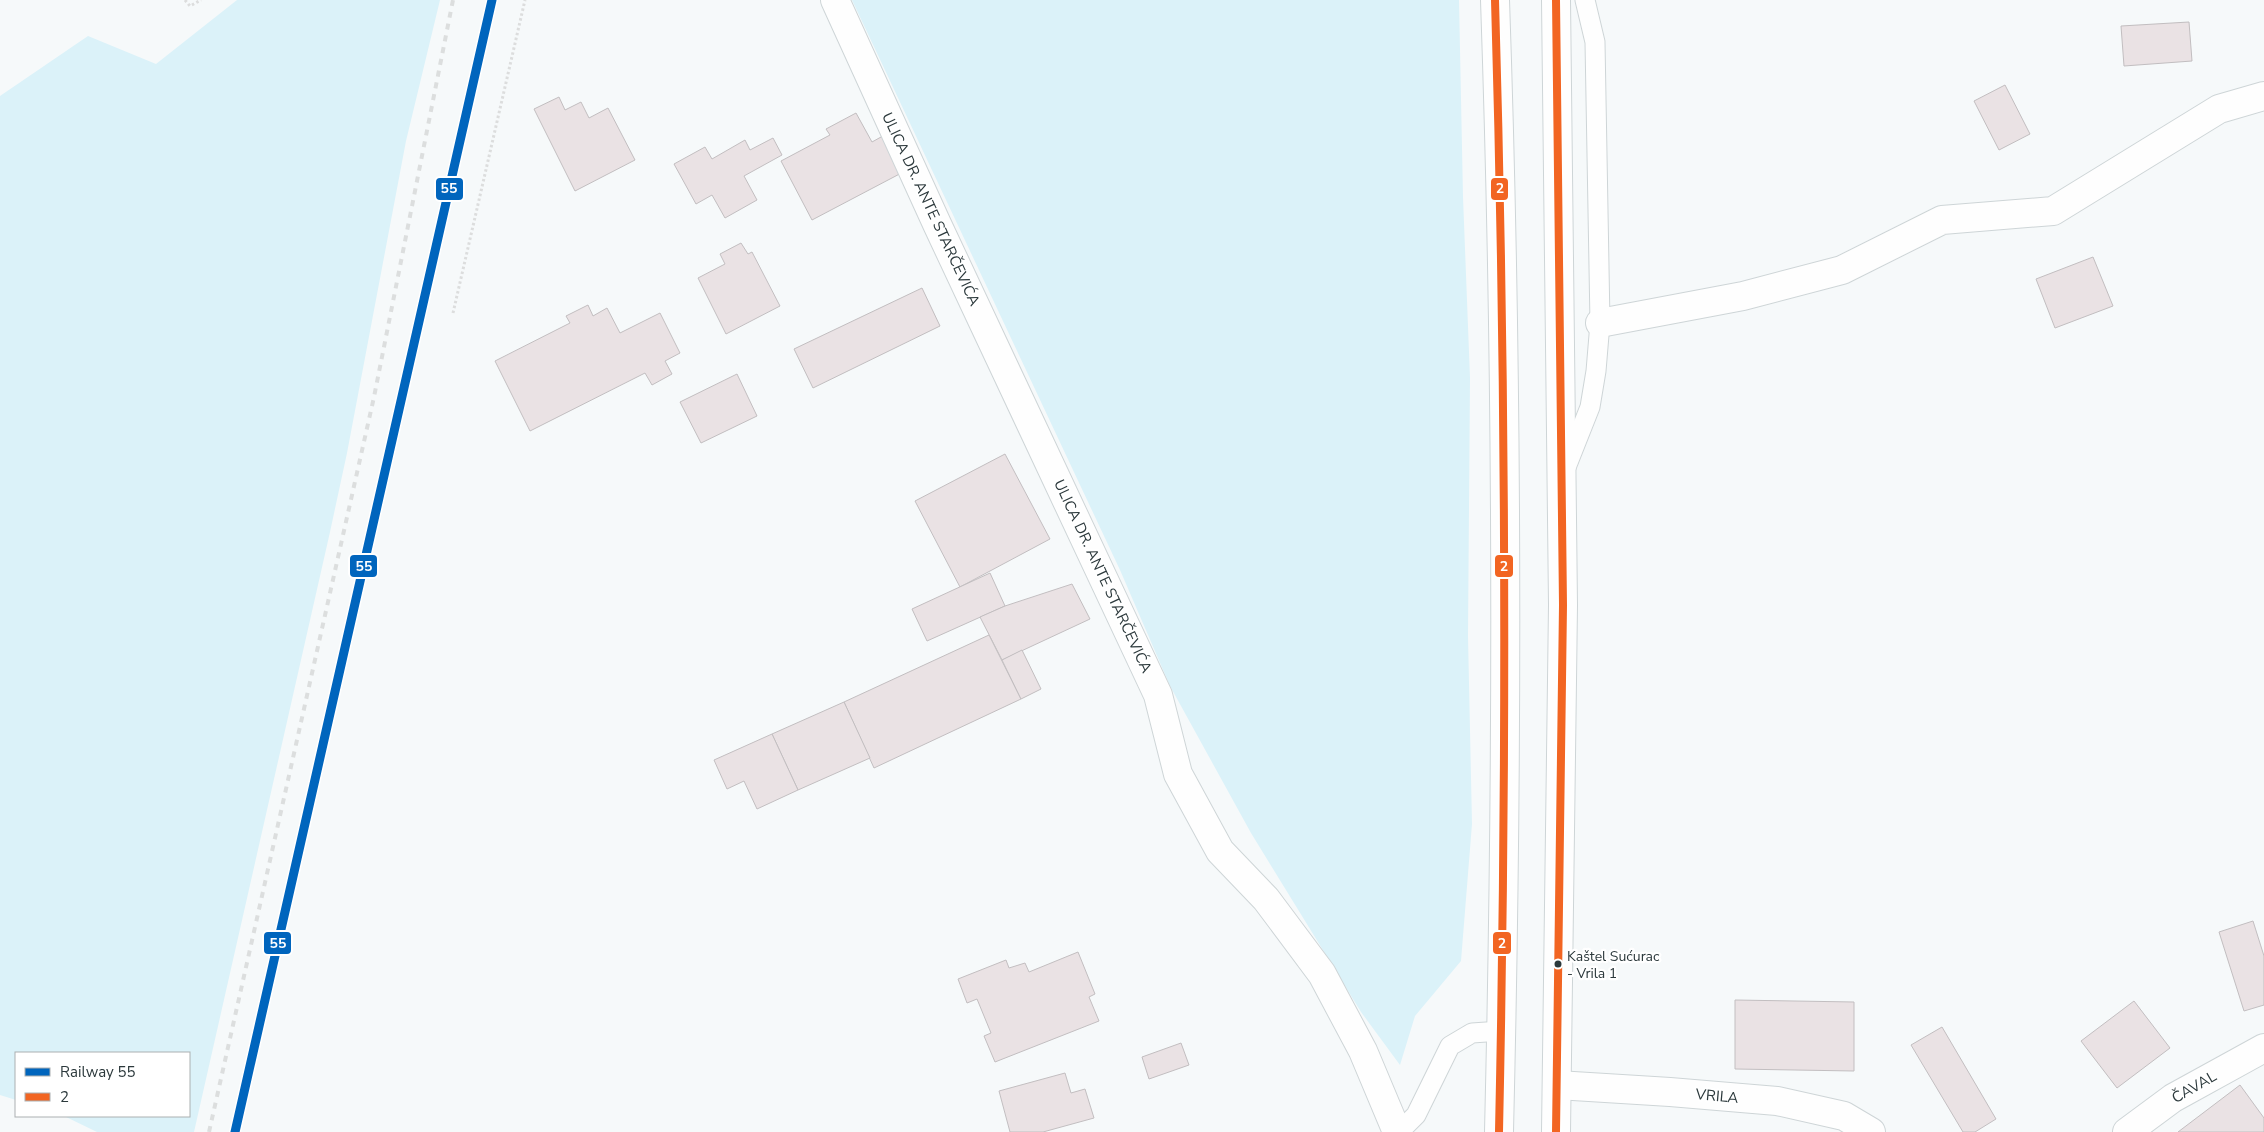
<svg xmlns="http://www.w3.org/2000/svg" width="2264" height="1132" font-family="'Nunito Sans',sans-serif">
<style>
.green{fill:#dbf2f9}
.building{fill:#eae2e4;stroke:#c2bec0}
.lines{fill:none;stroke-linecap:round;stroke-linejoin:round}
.service-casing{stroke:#ced5d7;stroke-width:21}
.minor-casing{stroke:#ced5d7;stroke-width:30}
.primary-casing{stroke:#ced5d7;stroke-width:30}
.path{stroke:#dcdddd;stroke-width:3;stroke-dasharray:2.5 2.5;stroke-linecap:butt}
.service{stroke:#fefefe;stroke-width:19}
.minor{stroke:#fefefe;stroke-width:28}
.primary{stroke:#fefefe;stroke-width:28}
.rail{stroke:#dcdede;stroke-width:4;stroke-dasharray:6 6;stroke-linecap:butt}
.bus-1-casing{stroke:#fff;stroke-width:11}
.bus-1{stroke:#f26522;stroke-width:8}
.rail-1-casing{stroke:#fff;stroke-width:12}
.rail-1{stroke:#0065bd;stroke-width:9}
.bus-dot{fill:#2c393c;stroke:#fff;stroke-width:2}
.labels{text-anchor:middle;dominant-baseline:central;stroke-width:4.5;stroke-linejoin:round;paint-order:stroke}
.bus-label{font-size:14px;fill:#2c393c;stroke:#fff;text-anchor:start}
.street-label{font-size:15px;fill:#2c393c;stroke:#fff}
.line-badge{stroke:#fff;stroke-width:2}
.badge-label{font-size:14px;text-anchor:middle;font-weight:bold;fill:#fff}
</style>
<rect width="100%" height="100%" fill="#f6f9fa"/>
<g class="green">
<path d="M237,0H440L406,141L347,453L330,532L194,1132H97L64,1116H189V1053H16V1100L0,1095V96L88,36L156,64Z"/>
<path d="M852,0H1459L1463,197L1470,378L1468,636L1472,824L1461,961L1415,1016L1400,1065L1361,1012L1251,833L1170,686L1120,570Z"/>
</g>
<g class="building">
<path d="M2189,22L2192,61L2124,66L2121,26Z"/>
<path d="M2005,85L2030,134L1999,150L1974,101Z"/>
<path d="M559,97L565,110L581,102L589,118L608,108L635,160L575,191L534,109Z"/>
<path d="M856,113L872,142L890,132L909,169L812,220L781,161L830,135L826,129Z"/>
<path d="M773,138L782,155L744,176L757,200L725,218L712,195L696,204L674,164L705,147L712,159L745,140L750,150Z"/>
<path d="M741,243L748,254L752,252L780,306L726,334L698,278L725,264L720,254Z"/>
<path d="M2093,257L2113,306L2055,328L2036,279Z"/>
<path d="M922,288L940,326L813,388L794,349Z"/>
<path d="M588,305L593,316L607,308L620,333L660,313L680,353L665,361L672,374L652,385L645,373L530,431L495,361L570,323L566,316Z"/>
<path d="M737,374L757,416L701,443L680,402Z"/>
<path d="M1005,454L1050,539L960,587L915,501Z"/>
<path d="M990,573L1005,606L927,641L912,609Z"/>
<path d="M1072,584L1090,619L1002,660L980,617L1005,606Z"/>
<path d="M989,635L1021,699L874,768L844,702Z"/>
<path d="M1022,650L1041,689L1021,699L1002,660Z"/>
<path d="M844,702L870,758L798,790L772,734Z"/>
<path d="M772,734L798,790L757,809L744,781L727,789L714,760Z"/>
<path d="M2253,921L2264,956V1005L2244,1011L2219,932Z"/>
<path d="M1078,952L1095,994L1089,997L1099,1021L995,1062L984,1036L991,1033L977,999L967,1003L958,979L1006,960L1009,968L1025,963L1029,972Z"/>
<path d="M1735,1000L1854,1002V1071L1735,1069Z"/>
<path d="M2134,1001L2170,1048L2117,1088L2081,1041Z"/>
<path d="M1942,1027L1996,1119L1975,1132H1963L1911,1045Z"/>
<path d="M1181,1043L1189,1065L1149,1079L1142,1057Z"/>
<path d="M1065,1073L1071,1093L1085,1089L1094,1118L1043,1132H1010L999,1091Z"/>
<path d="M2240,1085L2264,1118V1132H2178Z"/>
</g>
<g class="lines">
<g class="service-casing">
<g id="service">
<path d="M1565,470L1590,407L1596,371L1600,323L1595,42L1585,0"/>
<path d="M1399,1132L1416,1115L1450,1046L1472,1033L1501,1031"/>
</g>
</g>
<g class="minor-casing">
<g id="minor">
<path d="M835,0L937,224L1158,695L1178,774L1220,851L1266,899L1322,974L1363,1051L1397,1132"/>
<path d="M1600,323L1743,296L1842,270L1942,220L2053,211L2219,109L2264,96"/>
<path d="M1557,1085L1670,1092L1777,1101L1844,1116L1871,1132"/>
<path d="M2127,1132L2173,1098L2264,1048"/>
</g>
</g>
<g class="primary-casing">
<g id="primary">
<path d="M1495,0C1508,377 1508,755 1499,1132"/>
<path d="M1556,0L1563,605L1556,1132"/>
</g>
</g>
<g class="path">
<path d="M185,0L190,6L201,0"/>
<path d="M453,313L525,0"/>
</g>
<use href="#service" class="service"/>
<use href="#minor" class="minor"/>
<use href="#primary" class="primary"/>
<path class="rail" d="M209,1132L374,397L453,0"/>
<g class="bus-1-casing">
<g id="bus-1">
<path d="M1495,0C1506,377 1507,755 1499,1132"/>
<path d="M1556,0L1563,605L1556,1132"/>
</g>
</g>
<use href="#bus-1" class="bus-1"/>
<g class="rail-1-casing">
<path id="rail-1" d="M235,1132L492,0"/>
</g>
<use href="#rail-1" class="rail-1"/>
</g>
<circle class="bus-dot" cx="1558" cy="964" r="4.5"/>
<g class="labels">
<g class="bus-label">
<text x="1567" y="956">Kaštel Sućurac<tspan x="1567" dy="17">- Vrila 1</tspan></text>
</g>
<g class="street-label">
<text transform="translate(931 209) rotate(65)">ULICA DR. ANTE STARČEVIĆA</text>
<text transform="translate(1103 576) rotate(65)">ULICA DR. ANTE STARČEVIĆA</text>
<text transform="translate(2194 1087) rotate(-30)">ČAVAL</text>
<text transform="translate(1717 1096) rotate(5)">VRILA</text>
</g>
</g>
<g class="line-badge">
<rect x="1490" y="177" width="19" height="24" rx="5" fill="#f26522"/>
<rect x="435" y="177" width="29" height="24" rx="5" fill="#0065bd"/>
<rect x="1494" y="554" width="20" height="24" rx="5" fill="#f26522"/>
<rect x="349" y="554" width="29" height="24" rx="5" fill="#0065bd"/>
<rect x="263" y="931" width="29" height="24" rx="5" fill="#0065bd"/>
<rect x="1492" y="931" width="20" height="24" rx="5" fill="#f26522"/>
</g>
<g class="badge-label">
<text x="1500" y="193">2</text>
<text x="449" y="193">55</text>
<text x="1504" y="571">2</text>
<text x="364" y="571">55</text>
<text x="278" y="948">55</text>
<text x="1502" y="948">2</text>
</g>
<rect x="15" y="1052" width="175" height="65" fill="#ffffff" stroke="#abb0b1"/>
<rect x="25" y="1068" width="25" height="8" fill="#0065bd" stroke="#abb0b1"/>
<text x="60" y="1077" font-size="15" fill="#2c393c">Railway 55</text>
<rect x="25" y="1093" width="25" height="8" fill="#f26522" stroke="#abb0b1"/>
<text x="60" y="1102" font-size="15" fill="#2c393c">2</text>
</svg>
